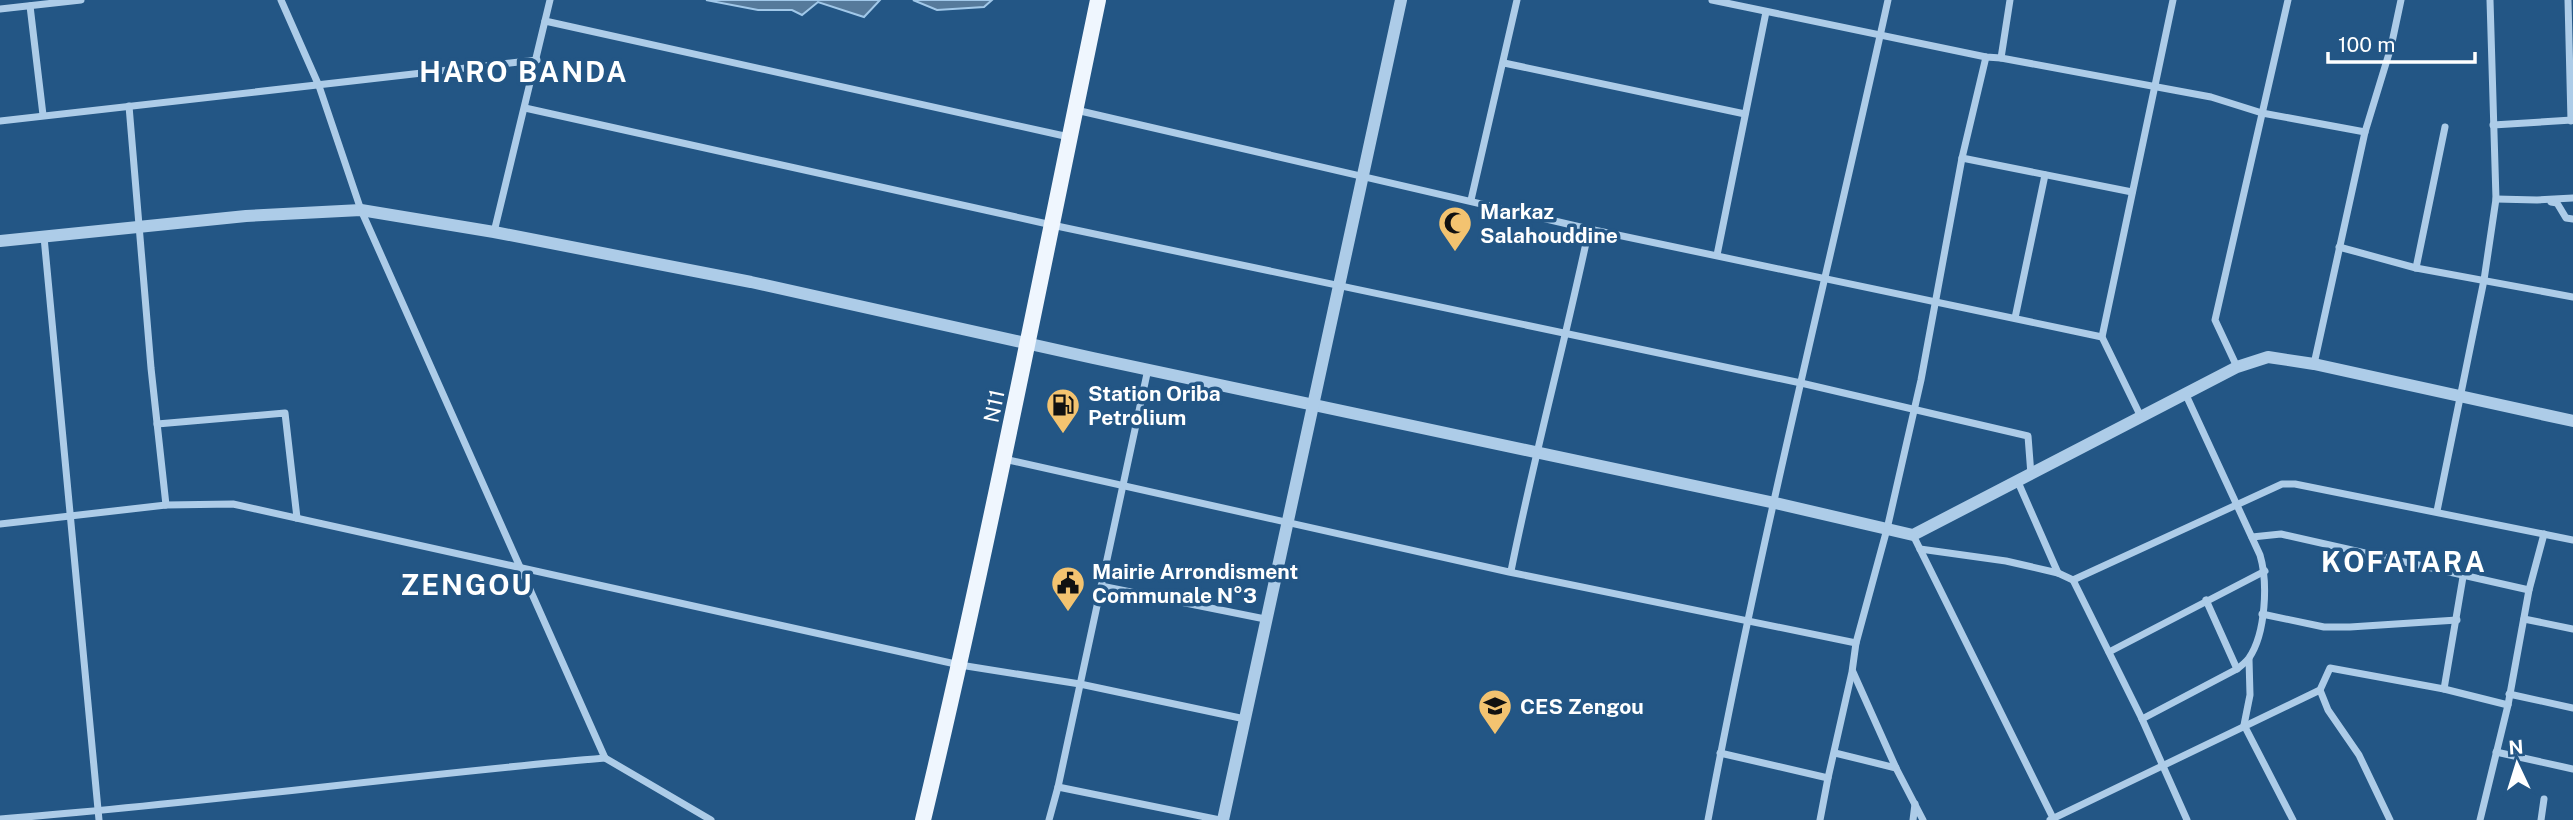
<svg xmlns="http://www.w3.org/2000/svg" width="2573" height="820" font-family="'Public Sans',sans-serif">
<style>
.water{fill:#567a9b;stroke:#a1c8e9;stroke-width:2}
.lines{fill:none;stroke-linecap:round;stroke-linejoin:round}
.minor{stroke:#adcce8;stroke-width:7}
.tertiary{stroke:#adcce8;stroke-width:12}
.primary{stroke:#eff6fe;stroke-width:16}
.labels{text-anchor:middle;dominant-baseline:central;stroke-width:7;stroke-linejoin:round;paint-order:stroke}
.poi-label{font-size:21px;font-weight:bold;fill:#fff;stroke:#235685;text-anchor:start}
.street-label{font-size:21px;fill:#fff;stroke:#235685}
.district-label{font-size:28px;font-weight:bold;letter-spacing:2px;fill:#fff;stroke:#235685}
</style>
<rect width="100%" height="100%" fill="#235685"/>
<g class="water">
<path d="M706,0H880L864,17L818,2L802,15L792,10H758Z"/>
<path d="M913,0H992L984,7L937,10Z"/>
</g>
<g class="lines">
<g class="minor">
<path d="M281,0L319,86L361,210L605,758L711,820"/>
<path d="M1712,0L1986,57L2001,58L2211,97L2262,113L2365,132"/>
<path d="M2568,0L2571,121"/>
<path d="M30,6L43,115"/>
<path d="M0,9L81,0"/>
<path d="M545,21L1069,137"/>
<path d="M2001,58L2010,0"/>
<path d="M1504,63L1745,114"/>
<path d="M129,106L151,368L166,505"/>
<path d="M525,108L1052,225L1801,383L2028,436L2031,475"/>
<path d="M1076,110L1589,229L2102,337"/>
<path d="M0,121L537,60"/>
<path d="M2493,125L2572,120"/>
<path d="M1962,158L2132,192"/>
<path d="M2496,199L2537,200L2573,198"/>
<path d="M1471,200L1517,0"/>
<path d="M2551,202L2557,203L2566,218L2573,219"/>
<path d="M494,232L550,0"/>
<path d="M44,237L99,820"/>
<path d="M2339,247L2416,268L2573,297"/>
<path d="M1717,255L1766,12"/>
<path d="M2416,268L2445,127"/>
<path d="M2015,318L2045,175"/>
<path d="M2314,364L2365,132L2391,47L2401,0"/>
<path d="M2237,367L2215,320L2288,0"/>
<path d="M2141,417L2102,337L2173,0"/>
<path d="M157,424L285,413L297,518"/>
<path d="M1004,459L1509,572L1856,643"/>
<path d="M2018,482L2058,573L2073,580L2142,719L2187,820"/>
<path d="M2437,511L2484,280L2496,199L2490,0"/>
<path d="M0,524L166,505L233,504L960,665L1080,684L1245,719"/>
<path d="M1913,535L2054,820"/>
<path d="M2252,537L2281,534L2529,590"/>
<path d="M1920,549L2006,561L2058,573"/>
<path d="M1511,571C1534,456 1565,343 1589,229"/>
<path d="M2073,580L2282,484H2295L2573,540"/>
<path d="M1101,586L1265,619"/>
<path d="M2206,600L2237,669"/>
<path d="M2262,614L2324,627H2350L2457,620"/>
<path d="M2524,619L2573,629"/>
<path d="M2109,652L2265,571"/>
<path d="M2249,659L2250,695L2244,725L2293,820"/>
<path d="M1853,672L1896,768L1923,820"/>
<path d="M2444,689L2463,577"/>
<path d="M2320,690L2328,710L2359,755L2390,820"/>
<path d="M2509,694L2573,708"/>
<path d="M2142,719L2237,669C2241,666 2246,662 2249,658C2266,633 2268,582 2260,555L2186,395"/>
<path d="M2496,752L2573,769"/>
<path d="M1720,753L1828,778"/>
<path d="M1835,753L1896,768"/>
<path d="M1058,787L1220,820"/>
<path d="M0,819C202,804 403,775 605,758"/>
<path d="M1049,820L1058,787L1148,369"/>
<path d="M1708,820C1759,545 1828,273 1888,0"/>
<path d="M1820,820L1828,778L1852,672L1856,643L1887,529L1921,380L1962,158L1986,57"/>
<path d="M1913,820L1915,804"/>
<path d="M2050,820L2320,690L2330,668L2444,689L2508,705"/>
<path d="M2480,820L2508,705L2529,590L2544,534"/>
<path d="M2541,820L2544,799"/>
</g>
<g class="tertiary">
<path d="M0,241L246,216L361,210L494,232L751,282L1093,358L1775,503L1913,535L2237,367L2268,357L2314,364L2573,421"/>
<path d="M1223,820L1401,0"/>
</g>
<path class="primary" d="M923,820C988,548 1041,274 1098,0"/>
</g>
<defs>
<g id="mosque-pin" transform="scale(1.75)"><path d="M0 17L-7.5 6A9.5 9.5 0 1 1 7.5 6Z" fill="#f3c370" stroke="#235685"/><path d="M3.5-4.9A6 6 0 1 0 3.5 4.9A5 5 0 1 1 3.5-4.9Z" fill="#111"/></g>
<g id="fuel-pin" transform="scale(1.75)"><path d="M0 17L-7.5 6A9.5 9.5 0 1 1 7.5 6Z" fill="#f3c370" stroke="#235685"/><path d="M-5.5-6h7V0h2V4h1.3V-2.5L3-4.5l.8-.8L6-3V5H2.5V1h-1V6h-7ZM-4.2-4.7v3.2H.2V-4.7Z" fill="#111"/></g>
<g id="civic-pin" transform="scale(1.75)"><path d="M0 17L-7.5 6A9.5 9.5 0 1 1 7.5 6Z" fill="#f3c370" stroke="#235685"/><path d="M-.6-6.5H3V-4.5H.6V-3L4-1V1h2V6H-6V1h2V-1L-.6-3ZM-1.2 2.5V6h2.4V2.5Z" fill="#111"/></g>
<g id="school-pin" transform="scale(1.75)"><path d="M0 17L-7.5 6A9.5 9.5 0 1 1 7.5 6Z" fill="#f3c370" stroke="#235685"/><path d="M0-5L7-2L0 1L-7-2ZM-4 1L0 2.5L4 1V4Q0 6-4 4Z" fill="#111"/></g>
</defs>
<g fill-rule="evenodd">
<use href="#mosque-pin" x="1455" y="223"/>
<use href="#fuel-pin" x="1063" y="405"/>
<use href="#civic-pin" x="1068" y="583"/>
<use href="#school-pin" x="1495" y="706"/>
</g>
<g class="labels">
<g class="poi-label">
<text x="1480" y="211">Markaz<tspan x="1480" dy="24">Salahouddine</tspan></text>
<text x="1088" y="393">Station Oriba<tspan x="1088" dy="24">Petrolium</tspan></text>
<text x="1092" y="571">Mairie Arrondisment<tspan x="1092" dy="24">Communale N°3</tspan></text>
<text x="1520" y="706">CES Zengou</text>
</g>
<g class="street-label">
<text transform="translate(994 406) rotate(-78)">N11</text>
</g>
<g class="district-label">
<text x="524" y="71">HARO BANDA</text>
<text x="2404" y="561">KOFATARA</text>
<text x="467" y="584">ZENGOU</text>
</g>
</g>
<g transform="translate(2517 764) rotate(356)" stroke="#235685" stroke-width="5" paint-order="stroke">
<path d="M0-5L12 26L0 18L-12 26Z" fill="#ffffff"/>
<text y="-10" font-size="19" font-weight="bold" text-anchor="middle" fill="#ffffff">N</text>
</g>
<path d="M2328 52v10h147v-10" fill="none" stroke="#ffffff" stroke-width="3.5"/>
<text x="2338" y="52" font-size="21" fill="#ffffff" stroke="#235685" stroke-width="5" paint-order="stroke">100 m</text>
</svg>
